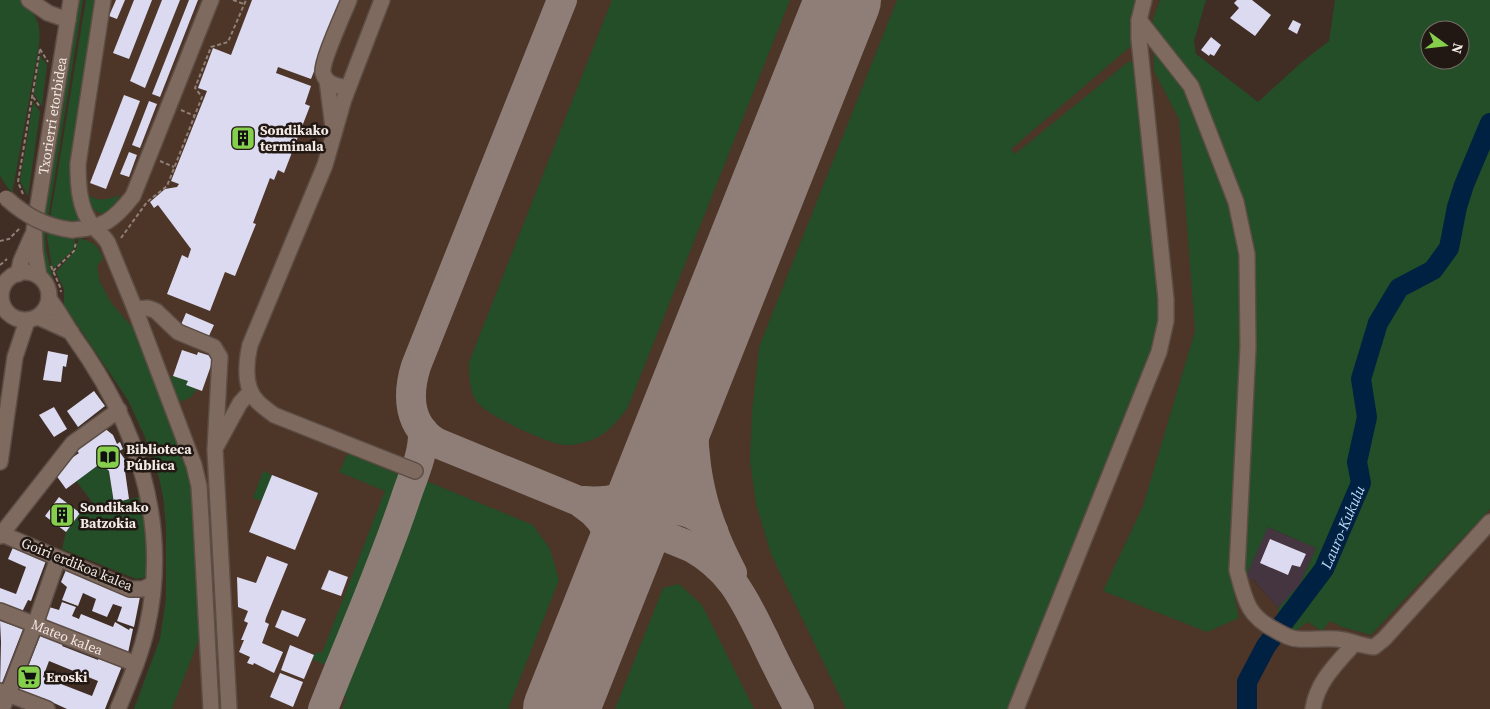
<svg xmlns="http://www.w3.org/2000/svg" width="1490" height="709" font-family="'Source Serif 4',serif">
<style>
.built{fill:#4d3528}
.industrial{fill:#453541}
.green{fill:#234e27;fill-rule:evenodd}
.lines{fill:none;stroke-linecap:round;stroke-linejoin:round}
.river{stroke:#002142;stroke-width:20}
.taxiway{stroke:#8e7e77;stroke-width:30}
.runway{stroke:#8e7e77;stroke-width:76}
.building{fill:#dcdaf1;fill-rule:evenodd}
.minor-casing{stroke:#5c4d45;stroke-width:18}
.path{stroke:#8f8078;stroke-width:2;stroke-dasharray:4 2.5;stroke-linecap:butt}
.minor{stroke:#7f6a5f;stroke-width:15}
.minor-bridge-casing{stroke:#5c4d45;stroke-width:18;stroke-linecap:butt}
.minor-bridge{stroke:#7f6a5f;stroke-width:15}
.labels{text-anchor:middle;dominant-baseline:central;stroke-width:5;stroke-linejoin:round;paint-order:stroke}
.street-label{font-size:14px;fill:#f5e9e3;stroke:#211814}
.poi-label{font-size:14px;font-weight:bold;fill:#f5e9e3;stroke:#211814;text-anchor:start}
.water-label{font-size:15px;font-style:italic;fill:#bed8f6;stroke:#211814}
</style>
<rect width="100%" height="100%" fill="#402e25"/>
<path class="built" d="M97,0H1160L1154,19L1174,50L1252,579L1278,608L1280,624L1308,622L1320,630L1330,621L1342,627L1371,635L1490,509V709H134L160,639L166,599V528L164,502L159,477L145,437L128,400L64,305V289L57,274L87,241L84,223L74,201L70,182Z"/>
<path class="industrial" d="M1267,527L1316,548L1300,584L1278,608L1253,579H1245Z"/>
<g class="green">
<path d="M0,0H21C37,16 41,22 39,45L12,194L0,176Z"/>
<path d="M77,0H83L45,237L46,250L53,279H52L42,265L40,238Z"/>
<path d="M86,0H97L70,182L74,201L84,223L76,236L73,250L55,267H52L47,237Z"/>
<path d="M612,0H790L628,407C616,424 603,439 581,443C575,445 565,446 559,444C542,440 482,414 475,399C469,388 469,374 469,362Z"/>
<path d="M897,0H1137L1131,46L1011,149L1015,154L1128,62H1133L1159,299L1158,330L1153,350L1009,709H846L771,554L756,504L750,461L752,413L759,347Z"/>
<path d="M1160,0H1206L1194,41L1196,54L1258,102L1302,62L1329,41L1335,0H1490V509L1371,635L1342,627L1330,621L1323,630H1320L1308,622L1295,631L1280,624L1278,608L1300,584L1316,548L1268,527L1245,579L1234,594L1239,618L1207,632L1103,591L1143,506L1195,331L1179,119L1154,71L1153,19ZM1430,30H1460V60H1430Z"/>
<path d="M40,55L47,65L42,107L34,94Z"/>
<path d="M33,102L40,112L28,196L20,181Z"/>
<path d="M84,189C94,203 105,201 120,195C117,201 113,209 107,212C95,219 86,198 84,189Z"/>
<path d="M79,238C95,243 96,243 103,258L97,266L100,282L112,304L135,330L188,464L194,487L202,631L172,709H134L160,639L166,599V528L164,502L159,477L145,437L128,400L64,305V289L56,272L75,251Z"/>
<path d="M173,376L188,381L187,385L197,389L191,397L180,402L170,377Z"/>
<path d="M348,453L407,478L373,574L333,668L312,659L316,652L322,653L385,491L339,472Z"/>
<path d="M101,463L109,471L114,503L139,497L149,550L147,575L143,578L136,579L62,549L66,532L80,513L97,508L76,481Z"/>
<path d="M263,471L272,475L262,501L253,498Z"/>
<path d="M419,478L533,525L550,549L559,580L508,709H342L346,698L339,688L385,574Z"/>
<path d="M679,584L702,605L754,709H615L663,588Z"/>
</g>
<g class="lines">
<path class="river" id="s1" d="M1247,709V682L1266,646L1324,569L1361,483L1357,462L1367,417L1361,379L1378,323L1399,288L1433,270L1449,248L1457,207L1464,185L1490,123"/>
<g class="taxiway">
<path d="M562,0L416,366C407,395 408,426 437,443L691,547C732,570 744,599 764,639C775,663 787,686 799,709"/>
<path d="M712,329C705,353 699,376 695,400C690,443 697,491 713,531C718,546 725,559 732,573"/>
<path d="M584,501C607,503 638,498 651,477C655,470 658,463 662,456"/>
<path d="M584,505C612,523 618,554 611,584"/>
<path d="M630,536C654,506 686,499 713,531"/>
<path d="M323,709C351,638 382,569 406,497C413,476 424,454 423,431"/>
</g>
<path class="runway" d="M561,709L843,0"/>
</g>
<g class="building">
<path d="M116,0H125L117,19L109,16Z"/>
<path d="M134,0H152L129,59L113,53Z"/>
<path d="M162,0H180L145,88L130,81Z"/>
<path d="M189,0H198L160,97L152,94Z"/>
<path d="M252,0H342L311,79L278,67L276,73L311,86L305,104L310,106L284,173L278,170L274,180L270,178L253,223L256,224L235,276L225,272L210,311L167,294L182,255L188,258L191,249L158,205L154,208L150,202L165,189L177,187L179,184L171,181L207,91L198,88L213,48L231,55Z"/>
<path d="M1237,0H1252L1271,15L1255,36L1230,18L1239,8L1234,3Z"/>
<path d="M1293,20L1301,24L1297,34L1288,29Z"/>
<path d="M1211,37L1221,45L1214,56L1210,54L1209,56L1201,50Z"/>
<path d="M124,95L140,101L106,189L90,183Z"/>
<path d="M149,101L157,104L140,148L132,145Z"/>
<path d="M129,152L137,155L129,177L120,174Z"/>
<path d="M186,313L214,325L208,338L180,327Z"/>
<path d="M182,350L197,355L198,352L214,357L202,391L186,385L188,381L173,376Z"/>
<path d="M48,351L68,355L66,367L63,366L61,382L43,380Z"/>
<path d="M94,391L105,406L78,427L67,411Z"/>
<path d="M54,407L67,429L54,437L39,415Z"/>
<path d="M103,427L113,435L117,444L120,442L123,449L119,451L126,461L124,464L129,499L114,503L109,471L101,463L66,489L53,471L79,453L75,449Z"/>
<path d="M272,475L318,493L295,550L249,532Z"/>
<path d="M59,497L80,513L66,532L45,516Z"/>
<path d="M1270,539L1306,554L1300,567L1292,565L1288,575L1260,563Z"/>
<path d="M14,545L47,558L31,601L28,600L22,612L0,604V588L16,594L26,567L8,559Z"/>
<path d="M267,556L288,564L266,618L265,622L269,624L262,643L283,652L274,673L254,663L253,665L247,663L250,657L239,652L244,640H241L248,623L244,621L248,611L238,607L237,577L256,583Z"/>
<path d="M66,570L140,597L134,627L117,621L122,607L113,604L107,617L92,611L96,599L83,593L78,606L62,600L67,587L61,582Z"/>
<path d="M329,570L348,577L341,596L321,589Z"/>
<path d="M62,602L76,607L72,616L79,619L81,614L113,627L115,622L129,630L130,628L133,629L128,653L43,622L49,607L59,610Z"/>
<path d="M282,610L306,619L298,637L275,627Z"/>
<path d="M0,621L23,629L0,688L1,642Z"/>
<path d="M41,634L63,644L62,646L98,660L99,658L122,666L105,709H67L43,698L42,700L18,692ZM49,661L98,681L92,696L43,677Z"/>
<path d="M290,645L314,655L304,679L281,670Z"/>
<path d="M280,673L303,682L293,707L270,697Z"/>
</g>
<g class="lines">
<g class="minor-casing">
<g id="minor">
<path d="M29,0L48,13L68,20"/>
<path d="M103,0L78,164C78,185 79,208 92,225C98,232 104,236 108,243L135,309L194,465L199,486L201,519L211,709"/>
<path d="M382,0L344,99L325,165L250,345C246,363 243,388 258,402C263,407 269,411 274,415L415,471"/>
<path d="M1139,20L1191,86L1236,202L1247,254L1248,347L1237,570C1245,600 1247,616 1277,631C1284,635 1291,639 1298,639C1311,640 1324,638 1337,639C1350,640 1360,646 1374,647L1384,639L1490,522"/>
<path d="M327,80L333,128"/>
<path d="M348,88C338,86 326,85 323,73C321,62 344,13 349,0"/>
<path d="M72,230C104,228 114,220 133,196L211,0"/>
<circle cx="25" cy="296" r="24"/>
<path d="M18,274L21,261L32,236"/>
<path id="s2" d="M39,276L35,252L34,230L71,0"/>
<path d="M49,299C59,311 65,324 74,337C135,422 171,521 147,627C141,655 129,682 118,709"/>
<path d="M135,309L148,308L156,311L178,332L214,347L220,357L215,450L229,709"/>
<path d="M38,317L71,332"/>
<path d="M217,445L240,403L250,392"/>
<path d="M0,462L15,357L27,321"/>
<path d="M2,534L130,589H143L153,584"/>
<path d="M0,536L73,443L119,410"/>
<path id="s3" d="M0,611L136,664"/>
<path d="M0,691L47,709"/>
<path d="M2,709L37,619L58,558"/>
<path d="M1016,709L1159,352L1166,321V299L1139,39V20L1144,0"/>
<path d="M1313,709C1317,682 1336,664 1354,644"/>
</g>
</g>
<g class="path">
<path d="M233,0L244,4"/>
<path d="M40,49L48,62"/>
<path d="M33,97L40,107"/>
<path d="M181,110L195,116"/>
<path d="M160,161L174,167"/>
<path d="M23,194L18,182L40,49"/>
<path d="M121,238L147,202L167,186L202,97L195,88L211,47L228,42L246,0"/>
<path d="M0,241L9,239L20,228"/>
<path d="M0,265L7,259"/>
<path d="M51,266L60,287L61,292"/>
<path d="M53,271L74,251L76,242"/>
</g>
<use href="#minor" class="minor"/>
<g class="minor-bridge-casing">
<path id="minor-bridge" d="M6,198C26,216 46,227 72,230"/>
</g>
<use href="#minor-bridge" class="minor-bridge"/>
</g>
<defs>
<g id="building-square" transform="scale(1.25)"><rect x="-9" y="-9" width="18" height="18" rx="4" fill="#85cf4c" stroke="#211814"/><path d="M-4-6H4V6H1V3H-1V6H-4ZM-2.5-4.3h1.7v1.8h-1.7ZM.8-4.3h1.7v1.8H.8ZM-2.5-1h1.7V.8h-1.7ZM.8-1h1.7V.8H.8Z" fill="#111"/></g>
<g id="library-square" transform="scale(1.25)"><rect x="-9" y="-9" width="18" height="18" rx="4" fill="#85cf4c" stroke="#211814"/><path d="M-6-4Q-3-5.5-.7-3.5V5Q-3 3-6 4ZM6-4Q3-5.5 .7-3.5V5Q3 3 6 4Z" fill="#111"/></g>
<g id="supermarket-square" transform="scale(1.25)"><rect x="-9" y="-9" width="18" height="18" rx="4" fill="#85cf4c" stroke="#211814"/><path d="M-6-5.5h2.5l.6 2H6L4.5 2H-2.5L-4.4-4H-6ZM-1.5 3.2a1.3 1.3 0 1 0 .1 0ZM3 3.2a1.3 1.3 0 1 0 .1 0Z" fill="#111"/></g>
</defs>
<g fill-rule="evenodd">
<use href="#building-square" x="243" y="138"/>
<use href="#library-square" x="108" y="457"/>
<use href="#building-square" x="62" y="515"/>
<use href="#supermarket-square" x="29" y="677"/>
</g>
<g class="labels">
<g class="street-label">
<text stroke="none"><textPath href="#s2" startOffset="162">Txorierri etorbidea</textPath></text>
<text transform="translate(77 564) rotate(22)">Goiri erdikoa kalea</text>
<text stroke="none"><textPath href="#s3" startOffset="72">Mateo kalea</textPath></text>
</g>
<g class="poi-label">
<text x="260" y="130">Sondikako<tspan x="260" dy="16">terminala</tspan></text>
<text x="126" y="449">Biblioteca<tspan x="126" dy="16">Pública</tspan></text>
<text x="80" y="507">Sondikako<tspan x="80" dy="16">Batzokia</tspan></text>
<text x="46" y="677">Eroski</text>
</g>
<g class="water-label">
<text stroke="none"><textPath href="#s1" startOffset="210">Lauro-Kukulu</textPath></text>
</g>
</g>
<g transform="translate(1445 45) rotate(105)"><circle r="24" fill="#211814" stroke="#766c67"/>
<path d="M0-4L9 19L0 12L-9 19Z" fill="#85cf4c"/>
<text y="-8" font-size="14" font-weight="bold" text-anchor="middle" fill="#f5e9e3">N</text>
</g>
</svg>
